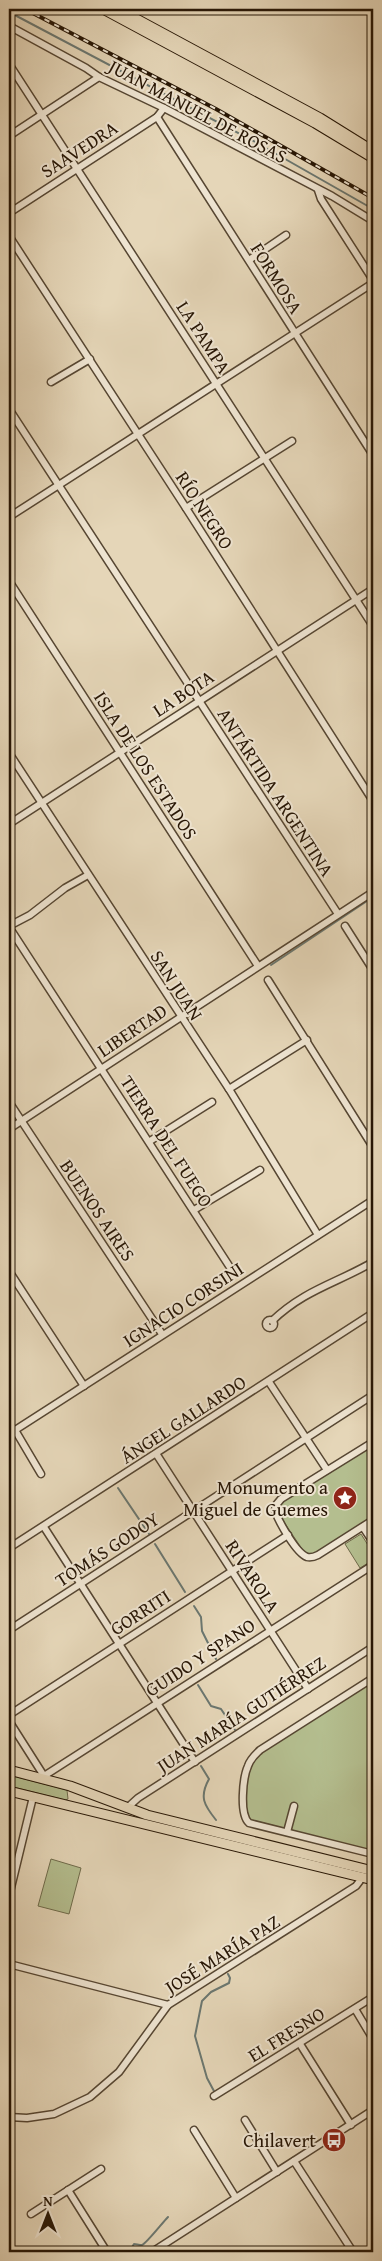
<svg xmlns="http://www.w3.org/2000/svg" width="382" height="2261" font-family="'Gentium Book Plus',serif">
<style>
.green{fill:#b4be8f;stroke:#6e6a4a}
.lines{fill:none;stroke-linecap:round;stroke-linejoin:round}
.stream{stroke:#6b7770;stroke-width:2}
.minor-casing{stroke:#564632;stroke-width:9}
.major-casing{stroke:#271605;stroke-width:11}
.minor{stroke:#eee4d1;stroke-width:6}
.major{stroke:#e5d6b8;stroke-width:9}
.rail-casing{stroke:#271605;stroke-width:4}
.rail{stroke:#eee4d1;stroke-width:2;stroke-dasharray:5.5;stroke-linecap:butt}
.labels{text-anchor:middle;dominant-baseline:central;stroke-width:4;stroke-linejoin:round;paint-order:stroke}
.street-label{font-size:19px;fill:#271605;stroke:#eee4d1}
.poi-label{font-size:19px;fill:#271605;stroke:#eee4d1;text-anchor:end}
</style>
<rect width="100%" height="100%" fill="#e5d6b8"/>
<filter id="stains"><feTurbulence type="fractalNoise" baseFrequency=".004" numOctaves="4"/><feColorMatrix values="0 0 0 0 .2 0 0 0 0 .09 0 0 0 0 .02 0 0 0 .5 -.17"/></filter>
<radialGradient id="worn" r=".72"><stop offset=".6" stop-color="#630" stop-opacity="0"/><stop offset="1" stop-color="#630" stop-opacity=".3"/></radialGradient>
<g class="green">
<path d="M373,1444V1516L318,1552L311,1554L304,1552L278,1513L280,1503Z"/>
<path d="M361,1534L373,1553V1560L360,1568L345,1544Z"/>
<path d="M373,1680V1851L252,1820L249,1817C242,1797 247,1774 256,1756Z"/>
<path d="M9,1775L67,1790L68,1799L65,1800L9,1786Z"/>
<path d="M51,1859L81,1868L69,1914L38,1906Z"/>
</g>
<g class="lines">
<g class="stream">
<path d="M9,12L257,143L373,209"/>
<path d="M271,965L373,897"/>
<path d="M118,1488L149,1534"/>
<path d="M155,1544L185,1592"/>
<path d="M194,1606L201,1617L202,1631L216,1659"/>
<path d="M198,1685L211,1706L221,1709L235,1730"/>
<path d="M201,1766L209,1779C199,1797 204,1805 216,1820"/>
<path d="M215,2093L207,2078L195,2036L202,2001L211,1992L229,1983L230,1978L228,1974"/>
<path d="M129,2252L134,2244C136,2244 139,2245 142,2245C146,2244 163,2222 168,2217"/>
</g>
<g class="minor-casing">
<g id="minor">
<path d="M9,26L86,68L99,77L164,108L332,196L373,221"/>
<path d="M9,64L373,626"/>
<path d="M157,117L373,455"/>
<path d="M9,136L99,77"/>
<path d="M318,190L321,199L373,280"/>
<path d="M9,213L157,117L164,108"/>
<path d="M9,236L186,508L373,801"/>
<path d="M249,260L286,235"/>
<path d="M51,382L90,359"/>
<path d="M9,409L338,914"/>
<path d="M186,508L292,441"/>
<path d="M9,517L373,283"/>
<path d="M9,581L258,966"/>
<path d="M9,753L229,1089L318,1235"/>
<path d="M9,824L373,589"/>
<path d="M9,926L30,915L65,888L88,875"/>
<path d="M345,926L373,970"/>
<path d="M9,927L233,1272"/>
<path d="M268,980L373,1147"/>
<path d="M229,1089L307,1040"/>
<path d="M9,1102L162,1334"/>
<path d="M9,1129L373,892"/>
<path d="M150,1141L212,1102"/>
<path d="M194,1210L260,1170"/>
<path d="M9,1271L84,1386"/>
<circle cx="270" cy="1324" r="4"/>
<path d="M272,1321C304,1290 337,1283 373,1262"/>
<path d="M269,1382L327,1470"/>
<path d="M15,1430L41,1474"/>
<path d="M9,1434L373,1200"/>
<path d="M373,1442L281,1499L276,1505L275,1511C279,1522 296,1553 307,1557C311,1558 314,1557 318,1555L373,1520"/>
<path d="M157,1455L308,1689"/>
<path d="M44,1527L195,1762"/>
<path d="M363,1527L373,1542"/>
<path d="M9,1548L373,1313"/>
<path d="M9,1630L373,1395"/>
<path d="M373,1678L260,1750C255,1755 250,1759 248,1766C243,1777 239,1814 249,1823L373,1854"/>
<path d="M9,1715L288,1535"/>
<path d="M9,1721L44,1776L43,1778"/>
<path d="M44,1776L373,1565"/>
<path d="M127,1808L138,1798L373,1647"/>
<path d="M287,1832L294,1806"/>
<path d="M9,1896L33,1797"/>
<path d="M9,1964L168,2005"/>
<path d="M355,2009L373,2039"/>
<path d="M300,2044L351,2125"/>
<path d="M214,2096L373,1997"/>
<path d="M9,2117L27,2118L54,2114L90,2097L119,2072L168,2005L356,1886L362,1878"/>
<path d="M245,2120L277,2172"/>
<path d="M194,2130L236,2198"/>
<path d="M294,2161L353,2252"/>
<path d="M68,2190L107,2252"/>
<path d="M31,2214L101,2169"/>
<path d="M152,2252L373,2110"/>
</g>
</g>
<g class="major-casing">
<g id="major">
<path d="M103,9L315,123L373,158"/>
<path d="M118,9L320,118L373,151"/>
<path d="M9,1770L70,1786L147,1815L373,1871"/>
<path d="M9,1791L373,1880"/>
</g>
</g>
<use href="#minor" class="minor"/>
<use href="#major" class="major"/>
<g class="rail-casing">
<path id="rail" d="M25,9L216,109L373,198"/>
</g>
<use href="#rail" class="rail"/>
</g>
<defs>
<g id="sight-disc" transform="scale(1.25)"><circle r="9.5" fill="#8f2418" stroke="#eee4d1"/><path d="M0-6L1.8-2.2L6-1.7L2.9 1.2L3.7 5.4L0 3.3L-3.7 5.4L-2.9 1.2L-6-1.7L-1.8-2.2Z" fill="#fff"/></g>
<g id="bus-disc" transform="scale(1.25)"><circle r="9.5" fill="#8f2418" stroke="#eee4d1"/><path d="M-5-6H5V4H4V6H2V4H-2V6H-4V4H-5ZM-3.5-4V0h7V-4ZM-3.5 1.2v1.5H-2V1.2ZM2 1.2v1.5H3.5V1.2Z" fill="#fff"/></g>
</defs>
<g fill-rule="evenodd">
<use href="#sight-disc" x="345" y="1498"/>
<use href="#bus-disc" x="334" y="2140"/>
</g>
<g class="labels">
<g class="street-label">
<text transform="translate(198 111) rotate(28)">JUAN MANUEL DE ROSAS</text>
<text transform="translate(79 149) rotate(-33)">SAAVEDRA</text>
<text transform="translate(277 278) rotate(58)">FORMOSA</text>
<text transform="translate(204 337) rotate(57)">LA PAMPA</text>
<text transform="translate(205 510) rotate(57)">RÍO NEGRO</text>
<text transform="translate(183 693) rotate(-33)">LA BOTA</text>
<text transform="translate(146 765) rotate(57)">ISLA DE LOS ESTADOS</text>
<text transform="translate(276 792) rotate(57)">ANTÁRTIDA ARGENTINA</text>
<text transform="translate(177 985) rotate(57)">SAN JUAN</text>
<text transform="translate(132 1030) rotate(-34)">LIBERTAD</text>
<text transform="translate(167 1141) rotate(57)">TIERRA DEL FUEGO</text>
<text transform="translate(98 1210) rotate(56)">BUENOS AIRES</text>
<text transform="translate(183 1304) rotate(-33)">IGNACIO CORSINI</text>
<text transform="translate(183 1419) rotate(-33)">ÁNGEL GALLARDO</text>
<text transform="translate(107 1549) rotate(-33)">TOMÁS GODOY</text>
<text transform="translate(253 1576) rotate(57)">RIVAROLA</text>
<text transform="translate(140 1612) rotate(-33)">GORRITI</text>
<text transform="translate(200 1657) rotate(-33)">GUIDO Y SPANO</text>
<text transform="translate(241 1714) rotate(-33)">JUAN MARÍA GUTIÉRREZ</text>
<text transform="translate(222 1954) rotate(-32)">JOSÉ MARÍA PAZ</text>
<text transform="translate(286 2034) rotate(-32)">EL FRESNO</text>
</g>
<g class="poi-label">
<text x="328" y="1487">Monumento a<tspan x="328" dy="22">Miguel de Guemes</tspan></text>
<text x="316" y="2140">Chilavert</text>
</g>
</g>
<rect width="382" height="2261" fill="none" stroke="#e5d6b8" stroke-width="30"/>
<rect x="10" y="10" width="362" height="2241" fill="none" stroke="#271605" stroke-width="2.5"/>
<rect x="15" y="15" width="352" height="2231" fill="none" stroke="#271605"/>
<g transform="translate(48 2214)" stroke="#eee4d1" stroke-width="4" paint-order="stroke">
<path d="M0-4L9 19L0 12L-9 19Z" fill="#271605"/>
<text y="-8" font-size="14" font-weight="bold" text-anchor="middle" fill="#271605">N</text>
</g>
<rect width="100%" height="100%" filter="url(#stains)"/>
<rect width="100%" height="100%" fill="url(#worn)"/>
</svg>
